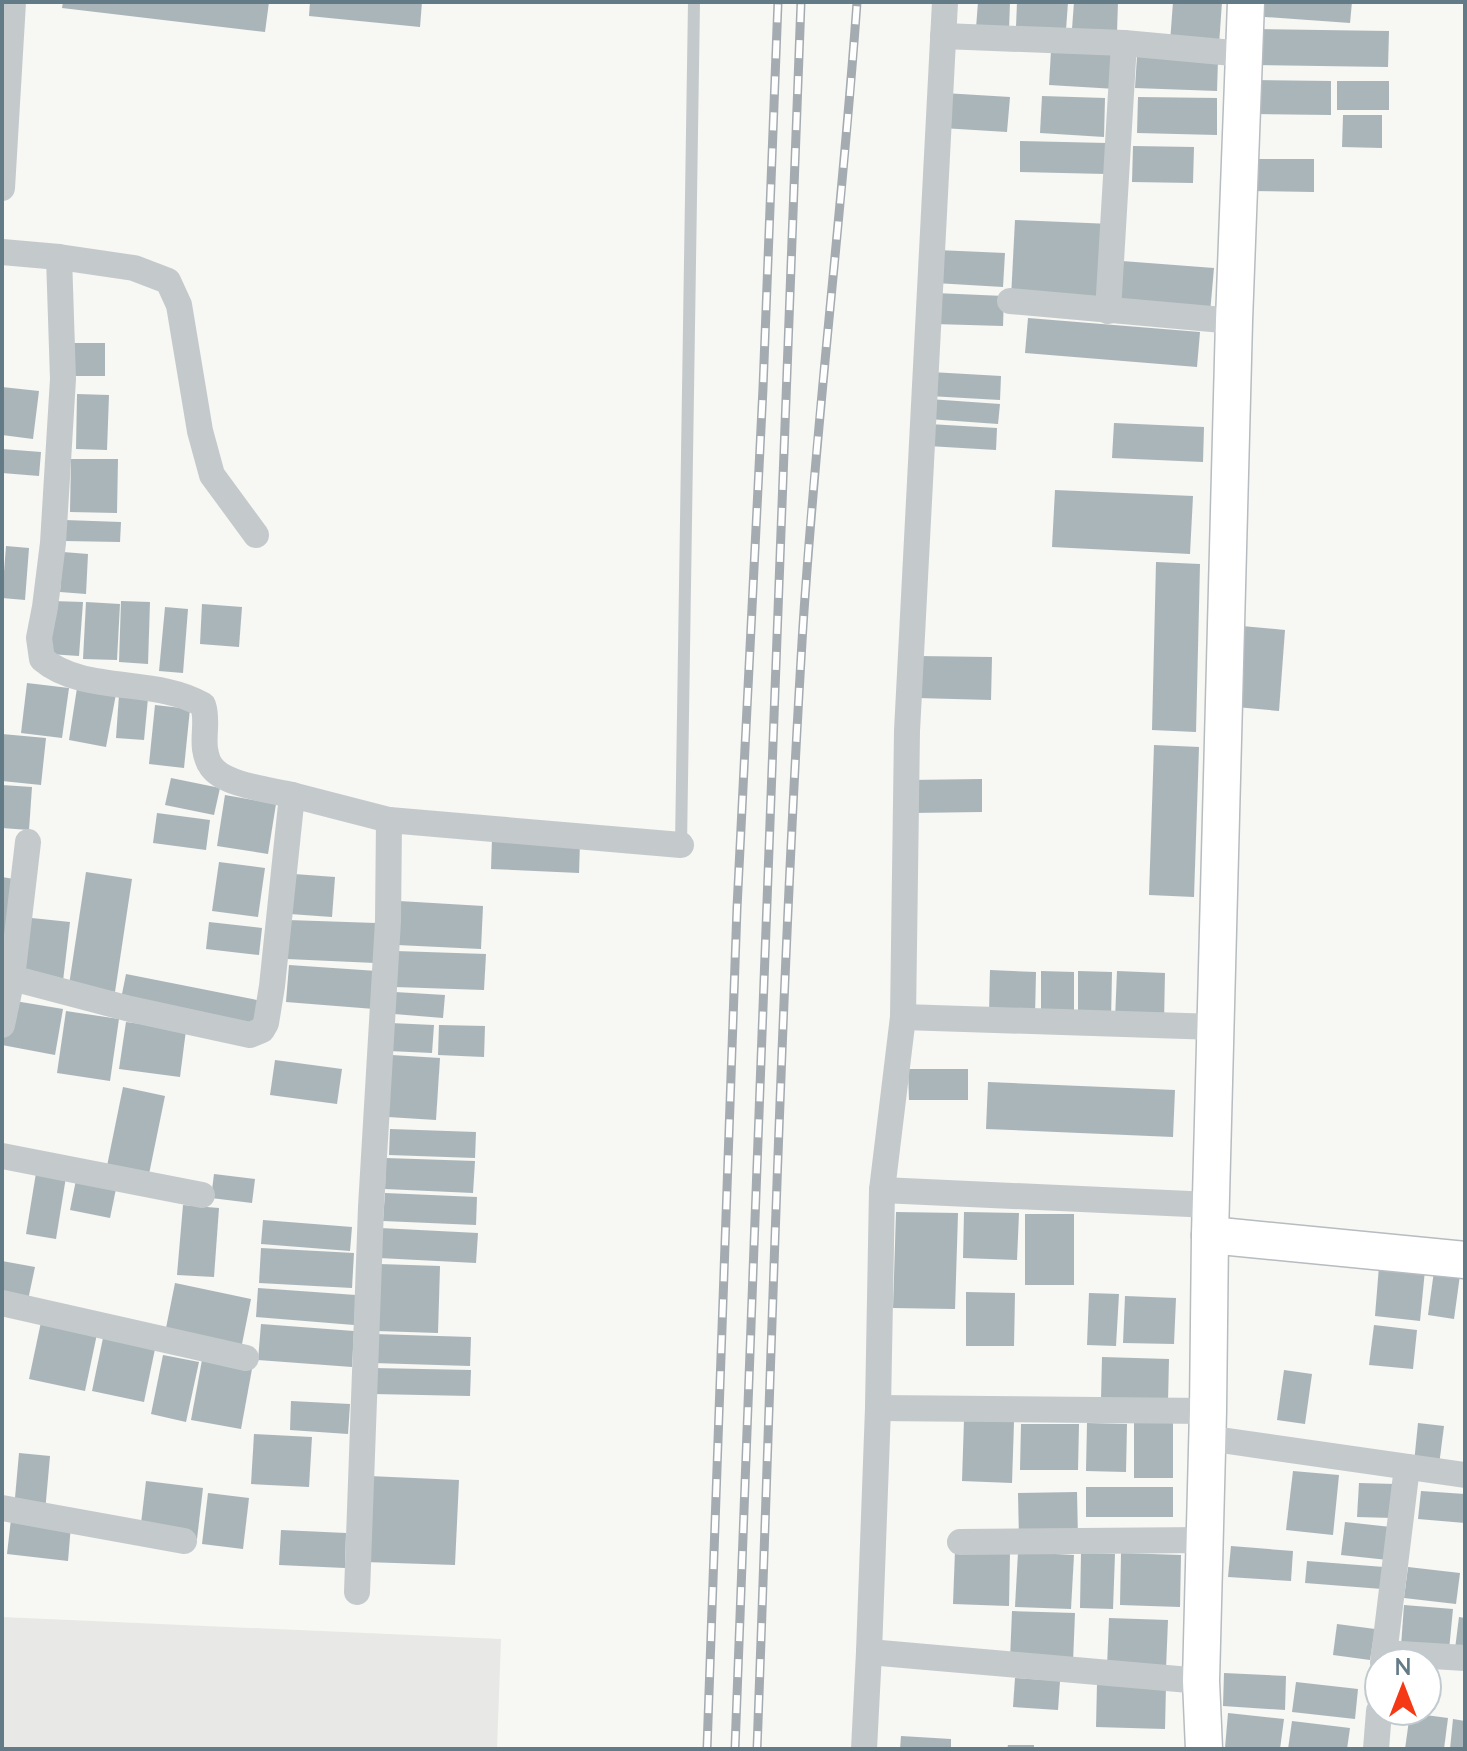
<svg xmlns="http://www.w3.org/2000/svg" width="1467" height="1751" font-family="Lato,sans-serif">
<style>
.built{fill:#e8e8e6}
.building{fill:#aab5b9}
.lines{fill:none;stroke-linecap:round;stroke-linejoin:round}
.secondary-casing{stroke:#b6bcc0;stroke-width:39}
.lane{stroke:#c4c9cc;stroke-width:12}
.street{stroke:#c4c9cc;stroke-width:26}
.secondary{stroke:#fff;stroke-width:36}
.rail-casing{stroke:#a4acb1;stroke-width:9}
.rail{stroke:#fff;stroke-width:6;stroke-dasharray:18;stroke-linecap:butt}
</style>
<rect width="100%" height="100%" fill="#f7f7f3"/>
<path class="built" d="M2,1617L501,1639L497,1749H2Z"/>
<g class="building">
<path d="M63,2H269L265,32L62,8Z"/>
<path d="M310,2H422L420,27L309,16Z"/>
<path d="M978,2H1010L1009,30L976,28Z"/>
<path d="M1017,2H1068L1066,30L1016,27Z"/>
<path d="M1074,2H1118L1117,32L1072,29Z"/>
<path d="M1173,2H1222L1219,45L1170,42Z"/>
<path d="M1253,2H1352L1350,23L1252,16Z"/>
<path d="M1255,29L1389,31L1388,67L1254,65Z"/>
<path d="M1051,51L1118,55L1116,89L1049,85Z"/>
<path d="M1137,56L1218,59L1217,91L1135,88Z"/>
<path d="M1254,80L1331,81V115L1254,114Z"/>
<rect x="1337" y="81" width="52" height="29"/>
<path d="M944,93L1010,97L1007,132L942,128Z"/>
<path d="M1042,96L1105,98L1104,137L1040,133Z"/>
<path d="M1138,97L1217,98V135L1137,133Z"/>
<path d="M1343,115H1382V148L1342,147Z"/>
<path d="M1020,141L1107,143L1106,174L1020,172Z"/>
<path d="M1133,146L1194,147L1193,183L1132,182Z"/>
<path d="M1248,159H1314V192L1248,191Z"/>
<path d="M1015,220L1111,224L1107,302L1011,298Z"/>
<path d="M937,250L1005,253L1003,287L935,283Z"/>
<path d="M1122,261L1214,268L1210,313L1118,307Z"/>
<path d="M935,293L1004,296L1003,326L934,324Z"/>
<path d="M1028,318L1200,332L1197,367L1025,353Z"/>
<rect x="71" y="343" width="34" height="33"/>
<path d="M931,372L1001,376L1000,400L929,396Z"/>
<path d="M2,387L39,391L33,439L2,435Z"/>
<path d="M77,394L109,395L107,450L76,449Z"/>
<path d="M929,399L1000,404L998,424L928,419Z"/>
<path d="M1114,423L1204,427L1203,462L1112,458Z"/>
<path d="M929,424L997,428L996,450L928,446Z"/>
<path d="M2,449L41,452L39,476L2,473Z"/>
<path d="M71,459H118L117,513L70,512Z"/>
<path d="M1055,490L1193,496L1190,554L1052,547Z"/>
<path d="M65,520L121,522L120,542L65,541Z"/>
<path d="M6,546L29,548L25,600L2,598Z"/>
<path d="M63,552L88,554L86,594L60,592Z"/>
<path d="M1156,562L1200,564L1196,732L1152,730Z"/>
<path d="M53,601L83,602L79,656L49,654Z"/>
<path d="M121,601L150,602L148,664L119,662Z"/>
<path d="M86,602L120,604L117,660L83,659Z"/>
<path d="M202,604L242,607L239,647L200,644Z"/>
<path d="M165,607L188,609L183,673L159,671Z"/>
<path d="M1242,626L1285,630L1279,711L1236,707Z"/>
<path d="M918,656L992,657L991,700L917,698Z"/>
<path d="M27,683L69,688L62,738L21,733Z"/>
<path d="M77,688L116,694L106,747L69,740Z"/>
<path d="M119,695L148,698L144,740L116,738Z"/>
<path d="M155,705L190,709L184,768L149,764Z"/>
<path d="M2,734L46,738L41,785L2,781Z"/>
<path d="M1154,745L1199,747L1194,897L1149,895Z"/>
<path d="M171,778L220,788L214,815L165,805Z"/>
<path d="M982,779V812L911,813L910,780Z"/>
<path d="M2,785L32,787L29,830L2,828Z"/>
<path d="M225,795L276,804L268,854L217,846Z"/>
<path d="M157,813L210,820L206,850L153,843Z"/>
<path d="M492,839L580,843L579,873L491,869Z"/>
<path d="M219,862L265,868L258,917L212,911Z"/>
<path d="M86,872L132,879L115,992L69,985Z"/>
<path d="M294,874L335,877L332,917L290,914Z"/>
<path d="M2,877L20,880L2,964Z"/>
<path d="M399,901L483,906L481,949L397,945Z"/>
<path d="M22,917L70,922L63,981L16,976Z"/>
<path d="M288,920L376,923L375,963L287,959Z"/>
<path d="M209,922L262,928L259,955L206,949Z"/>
<path d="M396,951L486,954L484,990L395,987Z"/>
<path d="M289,965L377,971L374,1009L286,1002Z"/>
<path d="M990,970L1036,972L1035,1016L989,1014Z"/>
<path d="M1041,971L1074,972V1020H1041Z"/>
<path d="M1078,971L1112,972L1111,1021L1078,1020Z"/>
<path d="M1117,971L1165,973L1164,1022L1115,1020Z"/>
<path d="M126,974L262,1001L256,1030L120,1004Z"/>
<path d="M395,992L445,995L443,1018L394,1014Z"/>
<path d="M9,1000L63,1009L55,1055L2,1045Z"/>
<path d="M66,1011L119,1019L110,1081L57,1073Z"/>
<path d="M126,1022L186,1030L180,1077L119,1069Z"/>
<path d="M390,1023L434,1025L432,1053L389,1051Z"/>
<path d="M439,1025L485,1026L484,1057L438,1055Z"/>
<path d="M392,1055L440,1058L436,1120L388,1117Z"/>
<path d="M275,1060L342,1069L337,1104L270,1095Z"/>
<path d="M908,1069H968V1100H909Z"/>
<path d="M988,1082L1175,1090L1173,1137L986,1129Z"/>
<path d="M123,1087L165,1096L148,1179L106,1171Z"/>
<path d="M390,1129L476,1132L475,1158L389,1155Z"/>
<path d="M386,1158L475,1161L473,1193L385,1189Z"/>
<path d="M36,1173L66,1177L56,1239L26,1234Z"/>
<path d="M214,1174L255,1179L252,1203L211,1198Z"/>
<path d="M77,1175L117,1184L110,1218L70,1210Z"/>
<path d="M385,1193L477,1197L476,1225L383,1221Z"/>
<path d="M183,1205L219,1208L214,1277L177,1275Z"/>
<path d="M896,1212L958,1213L955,1309L893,1308Z"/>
<path d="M964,1212L1019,1213L1017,1260L963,1258Z"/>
<rect x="1025" y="1214" width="49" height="71"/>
<path d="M263,1220L352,1227L350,1251L261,1244Z"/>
<path d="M380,1228L478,1233L476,1263L379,1258Z"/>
<path d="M261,1248L354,1253L352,1288L259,1283Z"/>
<path d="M2,1261L35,1267L28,1300L2,1295Z"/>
<path d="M379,1264L440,1266L438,1333L377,1331Z"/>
<path d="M1379,1266L1425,1270L1420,1321L1375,1316Z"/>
<path d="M1434,1271L1460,1275L1454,1319L1428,1315Z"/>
<path d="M175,1283L251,1299L241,1349L165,1333Z"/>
<path d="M258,1288L356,1295L354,1325L256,1317Z"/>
<path d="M966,1292L1015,1293L1014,1346H966Z"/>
<path d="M1089,1293L1119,1294L1116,1346L1087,1345Z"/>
<path d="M1125,1296L1176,1298L1174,1344L1123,1343Z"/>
<path d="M41,1322L97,1334L85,1391L29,1379Z"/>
<path d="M261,1324L354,1331L352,1367L258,1360Z"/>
<path d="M1374,1325L1417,1330L1413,1369L1369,1365Z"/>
<path d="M374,1334L471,1337L470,1366L373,1363Z"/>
<path d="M103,1338L155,1349L144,1402L92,1391Z"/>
<path d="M163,1355L199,1362L186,1422L151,1414Z"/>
<path d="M1102,1357L1169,1359L1168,1402L1101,1400Z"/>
<path d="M202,1360L252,1369L241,1429L191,1420Z"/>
<path d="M373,1368L471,1370L470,1396L373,1394Z"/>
<path d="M1284,1370L1312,1374L1305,1424L1277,1420Z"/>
<path d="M291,1401L350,1404L348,1434L290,1430Z"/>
<path d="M964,1420L1014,1422L1012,1483L962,1481Z"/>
<rect x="1134" y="1422" width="39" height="56"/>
<path d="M1087,1423L1127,1424L1126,1472L1086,1471Z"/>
<path d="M1418,1423L1444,1426L1439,1465L1414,1463Z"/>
<path d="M1021,1424H1079L1078,1470H1020Z"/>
<path d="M254,1434L312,1437L309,1487L251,1484Z"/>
<path d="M19,1453L50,1456L45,1512L14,1509Z"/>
<path d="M1293,1471L1339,1475L1333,1535L1286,1530Z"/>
<path d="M369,1476L459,1480L455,1565L365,1562Z"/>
<path d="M146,1481L203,1488L197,1539L140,1532Z"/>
<path d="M1359,1483L1395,1484L1393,1518L1357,1517Z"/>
<rect x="1086" y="1487" width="87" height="30"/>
<path d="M1421,1491L1465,1494V1523L1418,1519Z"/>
<path d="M1077,1492L1078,1538L1019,1539L1018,1493Z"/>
<path d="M208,1493L249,1498L243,1549L202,1544Z"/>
<path d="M11,1519L71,1525L68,1561L7,1554Z"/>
<path d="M1345,1522L1391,1527L1388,1560L1341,1555Z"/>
<path d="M281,1530L346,1533L345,1568L279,1565Z"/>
<path d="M1231,1546L1293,1551L1291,1581L1228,1577Z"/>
<path d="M955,1551L1010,1552L1009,1606L953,1604Z"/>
<path d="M1018,1552L1074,1555L1071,1609L1015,1607Z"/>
<path d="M1081,1553L1115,1554L1113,1609L1080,1608Z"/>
<path d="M1121,1553L1181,1555L1180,1607L1120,1605Z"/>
<path d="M1307,1561L1384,1567L1382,1589L1305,1583Z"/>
<path d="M1408,1567L1460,1573L1456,1604L1404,1598Z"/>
<path d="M1404,1605L1453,1609L1449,1650L1401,1646Z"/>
<path d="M1012,1611L1075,1613L1073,1662L1010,1660Z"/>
<path d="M1459,1617L1465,1618V1651L1455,1649Z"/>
<path d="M1109,1618L1168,1620L1166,1669L1107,1667Z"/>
<path d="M1337,1624L1375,1629L1370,1660L1333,1655Z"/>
<path d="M1224,1673L1286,1676L1285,1710L1223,1706Z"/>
<path d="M1015,1678L1060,1681L1058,1710L1013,1707Z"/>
<path d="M1296,1682L1358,1689L1355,1719L1292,1712Z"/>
<path d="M1097,1683L1166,1685L1165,1729L1096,1727Z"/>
<path d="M1228,1713L1284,1719L1280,1749L1225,1748Z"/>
<path d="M1410,1713L1448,1718L1444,1749H1405Z"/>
<path d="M1453,1719L1465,1721V1749H1450Z"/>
<path d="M1292,1721L1350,1728L1347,1749H1288Z"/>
<path d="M901,1736L951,1739V1749H900Z"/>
<path d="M1008,1745H1034V1749H1007Z"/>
</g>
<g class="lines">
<g class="secondary-casing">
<g id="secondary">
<path d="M1210,1235L1465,1260"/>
<path d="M1204,1749L1201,1681L1208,1411L1210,1235L1234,321L1246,2"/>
</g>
</g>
<path class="lane" d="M681,845L694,2"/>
<g class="street">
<path d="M943,36L1124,43L1244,54"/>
<path d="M2,188L13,2"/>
<path d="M2,252L59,257L134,268L168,281L179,305L200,431L212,475L256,535"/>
<path d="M59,257L63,379L53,543L45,607L39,638L42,659C83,694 156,677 203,705C208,720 203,734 205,749C206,755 207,761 211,766C223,785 271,790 292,795"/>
<path d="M1010,301L1234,321"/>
<path d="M1108,311L1124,43"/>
<path d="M2,973L12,978L130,1009L250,1035L262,1030L266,1023L272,986L292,795L389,820L681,845"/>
<path d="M903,1017L1216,1027"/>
<path d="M2,1025L12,978L28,842"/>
<path d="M2,1156L202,1195"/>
<path d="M882,1190L1211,1205"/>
<path d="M2,1303L246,1358"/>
<path d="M878,1408L1208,1411"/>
<path d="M1207,1438L1465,1475"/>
<path d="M2,1508L184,1541"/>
<path d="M960,1542L1205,1540"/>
<path d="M357,1592L371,1207L388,921L389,820"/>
<path d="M869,1652L1201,1681"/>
<path d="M1384,1653L1465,1658"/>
<path d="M1383,1663L1407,1467"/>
<path d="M864,1749L869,1652L878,1408L882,1190L903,1017L907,731L945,2"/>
<path d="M1376,1749L1379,1711"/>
</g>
<use href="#secondary" class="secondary"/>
<g class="rail-casing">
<g id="rail">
<path d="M707,1749L737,908L763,388L778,2"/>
<path d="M735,1749L801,2"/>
<path d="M757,1749C771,1380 780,1010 802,642C815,428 842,215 857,2"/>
</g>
</g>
<use href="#rail" class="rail"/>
</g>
<rect width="1467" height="1751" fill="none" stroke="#637a87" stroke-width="8"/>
<g transform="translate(1403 1687)"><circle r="38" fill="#ffffff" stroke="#c1cacf" stroke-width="2"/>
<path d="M0-6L14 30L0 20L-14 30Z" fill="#f53815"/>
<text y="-12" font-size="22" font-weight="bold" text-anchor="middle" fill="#637a87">N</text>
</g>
</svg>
